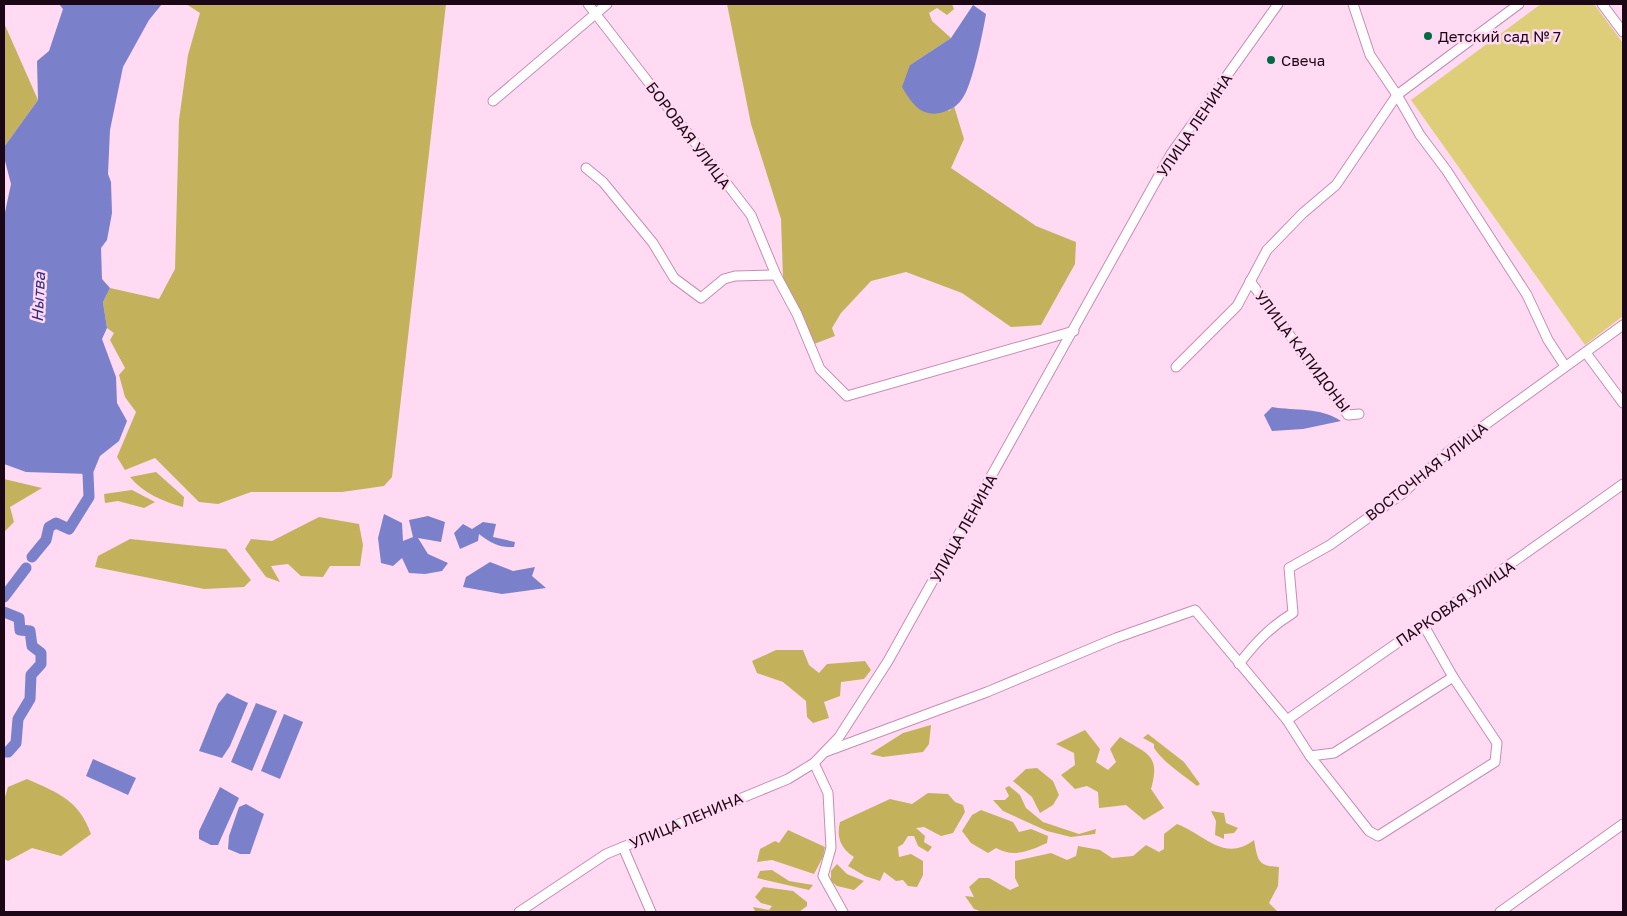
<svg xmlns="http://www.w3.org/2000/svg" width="1627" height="916" font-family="'Golos Text',sans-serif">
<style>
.green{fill:#dece79}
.forest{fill:#c3b25b}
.water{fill:#7a81ca}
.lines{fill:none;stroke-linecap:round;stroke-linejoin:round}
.river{stroke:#7a81ca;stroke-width:11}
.minor-casing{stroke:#c68db4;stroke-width:11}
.minor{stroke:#fff;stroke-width:9}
.poi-dot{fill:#006b42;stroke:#ffdaf2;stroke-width:2}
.labels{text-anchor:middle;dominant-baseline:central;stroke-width:5;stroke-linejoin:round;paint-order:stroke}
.poi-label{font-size:15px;fill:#1b0716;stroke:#ffdaf2;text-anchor:start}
.street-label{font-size:15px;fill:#1b0716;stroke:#ffdaf2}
.water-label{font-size:16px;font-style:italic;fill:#312e83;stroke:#ffdaf2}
</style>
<rect width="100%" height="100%" fill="#ffdaf2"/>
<path class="green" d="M1541,4H1594L1623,43V316L1585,345L1411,100Z"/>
<g class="forest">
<path d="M186,4H446L392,477L384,486L342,492H251L218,504L199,502L155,458L125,470L117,457L136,412L125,397L119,375L125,368L110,340L114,333L107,328L103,302L110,288L159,299L175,269L179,120L188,55L200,13Z"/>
<path d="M727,4H952L954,9L947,15L937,8L929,13L932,21L951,38L910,65L949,111L954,106L964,139L951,168L1036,226L1076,242L1075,264L1041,325L1011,327L962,293L906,272L871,281L841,313L832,328L835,336L814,344L783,278L781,219L751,124Z"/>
<path d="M4,23L38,100L4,147Z"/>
<path d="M156,472L184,497L183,507C164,502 143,493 130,477Z"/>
<path d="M4,479L42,488L10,507L14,522L4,532Z"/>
<path d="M132,490L155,502L144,508L118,501L105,503L104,494Z"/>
<path d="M319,517L359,524L363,545L360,566H330L323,577L301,576L288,564L271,566L280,582L266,577L245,549L251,539L272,541Z"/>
<path d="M130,539L226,549L251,580L244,587L204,589L95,567L98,556Z"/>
<path d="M776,650H803L809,665L819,673L827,664L865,661L871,670L864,679L841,682L840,696L824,702L829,718L813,723L807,717L806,701L783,682L757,673L752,661Z"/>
<path d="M931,725L929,744L923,752L883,757L870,754L903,733Z"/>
<path d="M1085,730L1100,749L1096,762L1108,770L1116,762L1110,749L1120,737C1147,754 1161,754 1151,789L1164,808L1144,820L1126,805L1099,808L1098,792L1087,786L1075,789L1061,775L1075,765L1074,753L1056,744Z"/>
<path d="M1148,734L1184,762L1200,784L1197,786C1181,773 1165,764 1154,748V744L1143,738Z"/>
<path d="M1037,768L1053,781L1059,795L1053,805L1040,813L1032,797L1013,781L1026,769Z"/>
<path d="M27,779C58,793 79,800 91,834L61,856L32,848L8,861L4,859V800L8,787Z"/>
<path d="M1009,786L1020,795L1026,808L1043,822L1079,834L1096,829L1095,834L1071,837L1047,831L1003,811L993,800H1005L1009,796L1005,788Z"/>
<path d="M928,793L948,794L955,802L963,805L965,812L953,833L941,836L924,827L916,828L925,836L924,842L932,847L928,852L918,846L914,836H908L903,844L898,847L899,857L911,854L923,861V875L917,887L908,886L903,880L896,881L884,872L880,881L865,876L848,866L854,857C841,849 836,837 840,822L890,799L912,804Z"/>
<path d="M981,810L1013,822L1019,832L1031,829L1048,836L1047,843C1029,851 1014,858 996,848L988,853L971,843L962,831L972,815Z"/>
<path d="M1211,811L1224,813L1226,823L1238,828L1234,833L1224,834V839L1215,835L1216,821Z"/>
<path d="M1177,824C1204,834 1224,863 1254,840C1258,860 1257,866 1279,867L1278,886L1269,903L1278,912H983L974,909L965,896L974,897L969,887L979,878H989L1010,890L1019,886L1015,878V861L1051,853L1067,860L1076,856L1078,846L1100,850L1112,858L1133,856L1146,845L1159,852L1164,849V834Z"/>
<path d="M788,830L825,847L823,857L814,874L772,860L757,862L760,849L775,841L779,843Z"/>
<path d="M837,864L847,874L864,881L854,890L837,886L831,881V871Z"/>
<path d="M772,870L789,881L813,885L809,890L757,878L760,871Z"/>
<path d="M763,887L793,891L807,902V906L799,912L755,911L753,907L769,910L772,906L761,903L755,897Z"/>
</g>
<g class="water">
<path d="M59,4H162L149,20L123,67L118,91L110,130L108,174L111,182L112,213L107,240L101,248L102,279L110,288L103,302L107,328L102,339L116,377L117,403L127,421L119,441L100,456L93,473L88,474L26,472L4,464V217L11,184L4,157V147L38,100L37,61L49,51L63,9Z"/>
<path d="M973,5L986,14C983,32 972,87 962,99C957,107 948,111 940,113C920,117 911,102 902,87L910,65L951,38Z"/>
<path d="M1272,407C1296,411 1320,407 1341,421L1303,429L1272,431L1264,415Z"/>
<path d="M384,514L402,523L403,541L413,537L409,520L428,516L445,522L441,542L418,538L428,554L448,563L442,571L425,574L409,573L402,558L393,566L381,563L378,538Z"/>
<path d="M483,522L496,524L493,537L515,542L514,547C499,548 491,543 479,534L478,541L460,549L454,533L463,524L472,529Z"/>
<path d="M490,562L513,571L535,567L532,576L546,588L502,594L463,587L466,577Z"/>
<path d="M227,693L248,703L230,746L222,758L199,751L218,704Z"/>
<path d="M256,703L277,711L252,771L231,762Z"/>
<path d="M284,714L303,722L280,779L261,771Z"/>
<path d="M93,759L136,778L128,795L86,776Z"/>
<path d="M220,787L239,798L218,845H211L199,839V831Z"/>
<path d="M246,804L264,814L250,854H240L228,849L229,836L239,807Z"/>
</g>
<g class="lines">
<g class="river">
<path d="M32,557L46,540L49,527L56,523L69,529L89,497L88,474L84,460"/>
<path d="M4,597L26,568"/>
<path d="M4,612L19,618L20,630L30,631L32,646L41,653V664L31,675L30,699L18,719L16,743L8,752H4"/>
</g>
<g class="minor-casing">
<g id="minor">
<path d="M588,4L751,215L776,275L797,314L820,369L847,396L1074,331"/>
<path d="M1353,4L1370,55L1397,95L1420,135L1447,171L1527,295L1548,340L1565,366"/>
<path d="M1602,4L1623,32"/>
<path d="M493,101L607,4"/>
<path d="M586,168L603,182L653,243L674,278L701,298L724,279L735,276L776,275"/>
<path d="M1250,281L1348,415L1359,414"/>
<path d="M1586,353L1623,403"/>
<path d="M1176,367L1237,306L1267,250L1303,213L1336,185L1397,95L1519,4"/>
<path d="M1239,664C1255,643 1270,627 1293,613L1289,568L1330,545L1403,493L1449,451L1623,325"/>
<path d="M1287,720C1399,641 1512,564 1623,484"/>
<path d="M825,752L987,692L1116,638L1195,610L1287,720L1310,756L1369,831L1378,836L1495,762L1497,743L1453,677L1423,624"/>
<path d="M1310,756L1334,753L1453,677"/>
<path d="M814,763L828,793L831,848L823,876L843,912"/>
<path d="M623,847L651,912"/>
<path d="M519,912L606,854L788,779L814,763L839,737L888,661L1171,154L1278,4"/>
<path d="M1500,912L1623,824"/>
</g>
</g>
<use href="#minor" class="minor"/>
</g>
<g class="poi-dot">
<circle cx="1428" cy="36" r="5"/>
<circle cx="1271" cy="60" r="5"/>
</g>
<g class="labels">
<g class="poi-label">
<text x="1438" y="36">Детский сад № 7</text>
<text x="1281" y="60">Свеча</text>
</g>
<g class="street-label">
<text transform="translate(1194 125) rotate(-56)">УЛИЦА ЛЕНИНА</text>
<text transform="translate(689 135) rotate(53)">БОРОВАЯ УЛИЦА</text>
<text transform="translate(1303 351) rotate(53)">УЛИЦА КАПИДОНЫ</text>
<text transform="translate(1426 471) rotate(-38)">ВОСТОЧНАЯ УЛИЦА</text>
<text transform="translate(963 528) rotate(-61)">УЛИЦА ЛЕНИНА</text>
<text transform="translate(1455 603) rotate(-34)">ПАРКОВАЯ УЛИЦА</text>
<text transform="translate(686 820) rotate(-23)">УЛИЦА ЛЕНИНА</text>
</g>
<g class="water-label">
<text transform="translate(38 297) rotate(-87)">Нытва</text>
</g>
</g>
<rect width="1627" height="916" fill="none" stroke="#1b0716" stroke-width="10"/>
</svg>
